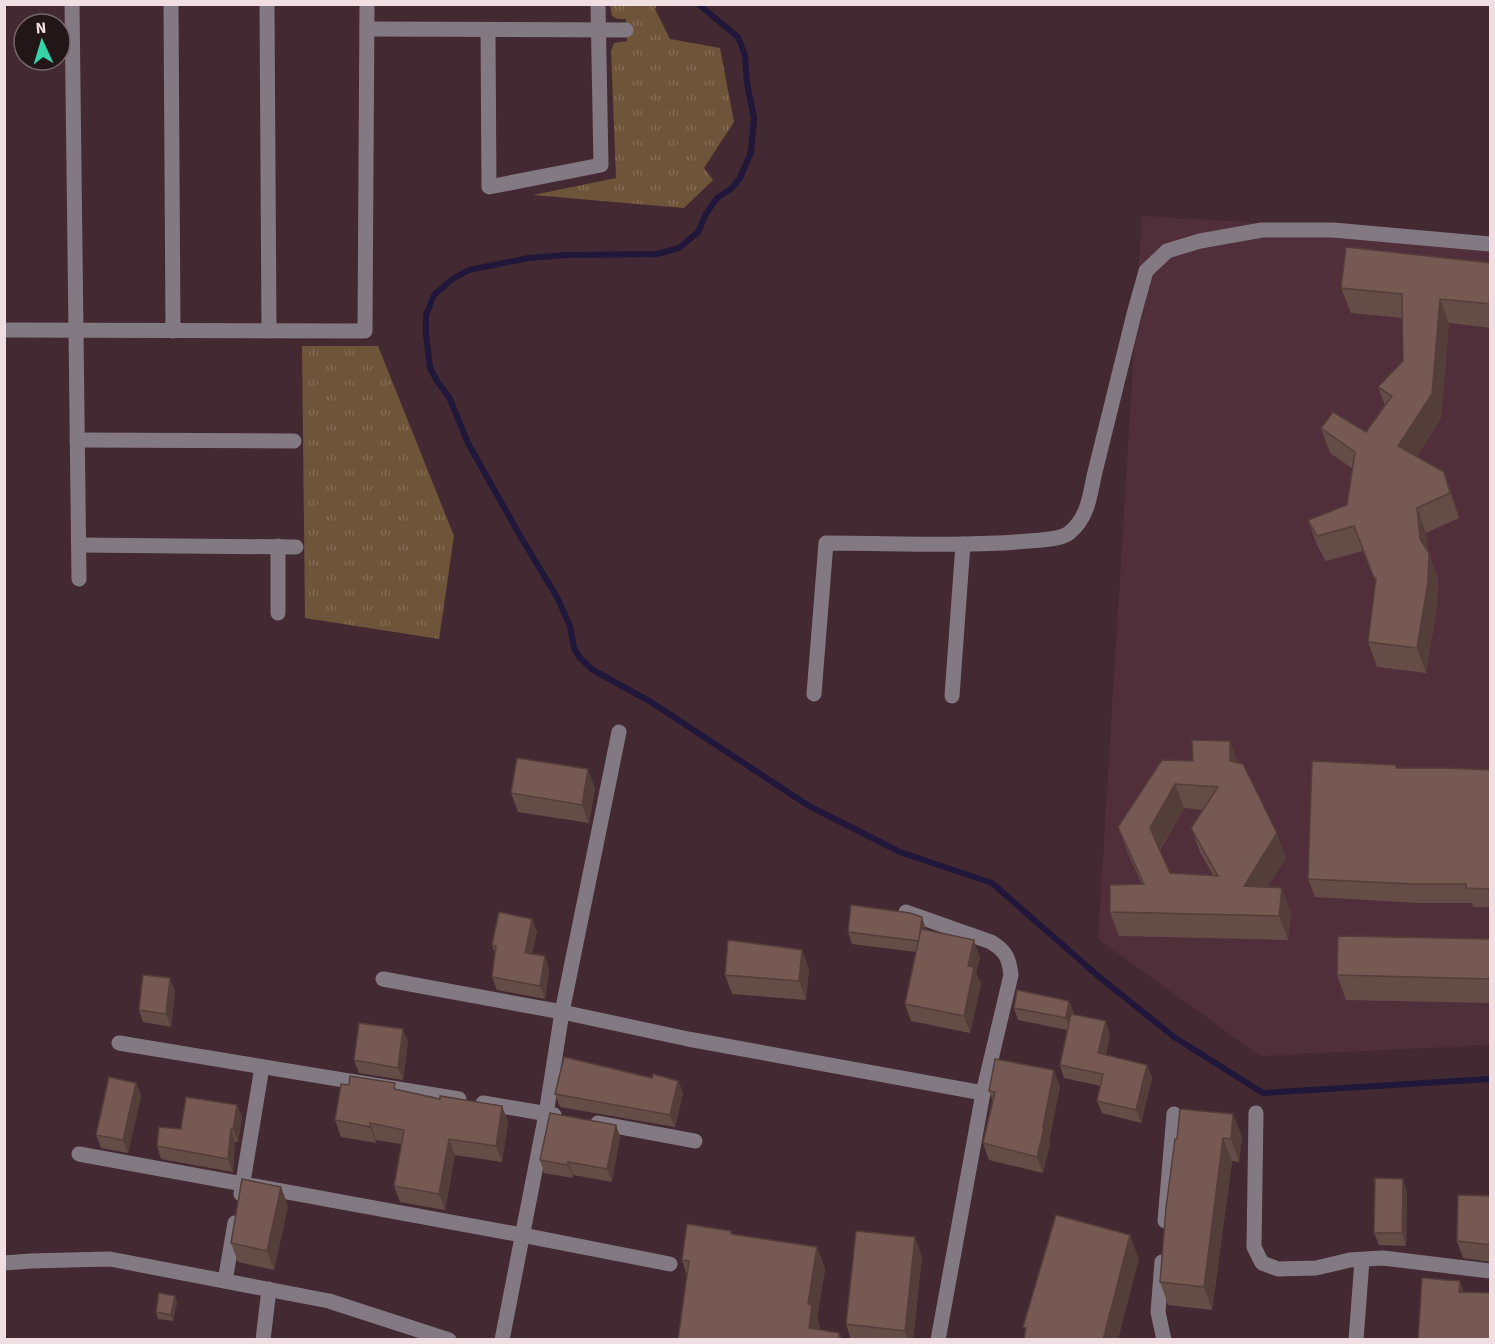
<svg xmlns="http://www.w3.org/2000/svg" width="1495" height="1344" font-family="'Source Sans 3',sans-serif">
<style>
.built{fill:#502f3a}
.grass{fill:url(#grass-tufts)}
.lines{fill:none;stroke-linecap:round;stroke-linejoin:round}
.stream{stroke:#20173a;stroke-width:6}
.minor{stroke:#837982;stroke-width:15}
.wall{fill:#654d47;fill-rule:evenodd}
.shaded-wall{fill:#533e39}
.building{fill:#765952;stroke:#533e39;stroke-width:1.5;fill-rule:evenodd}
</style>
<defs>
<pattern id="grass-tufts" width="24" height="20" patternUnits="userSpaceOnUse" patternTransform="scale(1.5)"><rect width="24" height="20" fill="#6e5438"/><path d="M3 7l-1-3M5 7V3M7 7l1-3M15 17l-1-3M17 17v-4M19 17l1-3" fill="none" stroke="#836c55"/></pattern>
</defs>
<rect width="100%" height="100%" fill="#432931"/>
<path class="built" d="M1142,216L1490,236V1045L1260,1056L1098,939Z"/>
<g class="grass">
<path d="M610,5H657L655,9L670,39L720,48L734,122L704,168L713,180L684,208L533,195L616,178L611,51L614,43L627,41L626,19H618L612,16Z"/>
<path d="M302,346H378L454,536L439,639L305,618Z"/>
</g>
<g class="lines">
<path class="stream" d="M698,4L738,37L745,55L747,83L754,118L751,152L740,178L731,189L717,198L706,214L698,232L679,248L657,254L566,255L529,258L469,270L451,280L434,295L426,315V334L430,368L437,381L449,397L468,443L519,534L557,597L570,626L574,648L579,657L593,670L651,702L809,806L900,852L992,883L1097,975L1174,1037L1263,1093L1490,1079"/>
<g class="minor">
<path d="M72,4L79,579"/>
<path d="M171,4L173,331"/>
<path d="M267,4L269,331"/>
<path d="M367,29L626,30"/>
<path d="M488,30L489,187L601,165L598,4"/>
<path d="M4,330L365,331L367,4"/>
<path d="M77,440L294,441"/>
<path d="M79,545L296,547"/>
<path d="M278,613V546"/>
<path d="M814,694L826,543C893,543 962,547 1029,541C1039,540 1060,540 1069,533C1087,519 1090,497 1094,476L1134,314L1146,271L1167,251L1200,241L1262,230H1333L1490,244"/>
<path d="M952,696L963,544"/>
<path d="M906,912L991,942C1006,951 1009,958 1011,975L983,1093L938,1340"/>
<path d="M383,979L562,1012L688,1039L983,1093"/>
<path d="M119,1043L459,1099"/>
<path d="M483,1103L554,1115"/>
<path d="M1256,1113L1254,1247L1262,1263L1278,1269L1316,1268L1350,1260L1383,1258L1490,1271"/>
<path d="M598,1123L695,1141"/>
<path d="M79,1154L522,1235L670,1264"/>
<path d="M241,1194L262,1067"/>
<path d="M1165,1221L1174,1114"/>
<path d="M1162,1262L1158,1312L1164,1340"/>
<path d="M4,1263L31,1261L110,1259L329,1301L449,1340"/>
<path d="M225,1281L235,1223"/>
<path d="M263,1340L269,1289"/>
<path d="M502,1340L546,1114L562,1012L619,732"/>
<path d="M1356,1340L1362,1260"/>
</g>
</g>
<g class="wall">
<path d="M1491,263V328L1449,323L1441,418L1417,456L1444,472L1453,497L1459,518L1426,533L1428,552L1438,578L1437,607L1426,673L1377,667L1368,642L1376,583L1363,551L1326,561L1317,545L1308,520L1347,505L1353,469L1330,453L1321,428L1366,432L1385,405L1378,387L1403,361V318L1351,313L1341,288Z"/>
<path d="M1162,760L1238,763L1286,858L1267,887L1291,912L1288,940L1119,936L1110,912L1142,884L1127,851L1118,827ZM1184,808L1203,810L1191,828L1200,852L1213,875L1170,873L1160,850Z"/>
<path d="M1397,768L1491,770V907H1473L1472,903H1419L1315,897L1308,879Z"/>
<path d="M595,788L589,823L518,812L511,793Z"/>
<path d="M926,930L980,957L976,973L981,984L970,1033L911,1021L905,1004L916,952L852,944L848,932Z"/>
<path d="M537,931L532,954L549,969L545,999L497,990L492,977L495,954L492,945Z"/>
<path d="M1491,939V1003L1346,1000L1337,975Z"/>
<path d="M802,950L809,969L806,1000L732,994L725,975Z"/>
<path d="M175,991L171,1027L143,1022L139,1010Z"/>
<path d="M1014,1008L1074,1013V1015L1110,1034L1106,1055L1147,1065L1152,1078L1141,1123L1102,1113L1097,1101L1101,1086L1064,1078L1060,1065L1067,1030L1018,1020Z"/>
<path d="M408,1041L403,1080L359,1073L354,1060Z"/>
<path d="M652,1078L678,1081L683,1093L675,1127L560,1107L555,1094Z"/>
<path d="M136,1083L141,1096L128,1153L101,1148L96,1135Z"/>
<path d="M349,1085L397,1089L440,1099L502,1106L508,1122L502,1162L455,1155L445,1210L400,1202L394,1186L401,1144L376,1140V1143L341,1137L335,1120Z"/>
<path d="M1060,1086L1049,1141L1050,1144L1043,1173L989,1160L983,1143L993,1102L989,1091Z"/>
<path d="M237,1105L242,1117L238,1142H235L233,1172L161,1159L157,1146L181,1129Z"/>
<path d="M616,1125L620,1137L612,1182L573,1175V1178L544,1173L540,1160Z"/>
<path d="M1242,1136L1239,1162L1232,1161L1212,1310L1168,1305L1160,1282L1175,1139Z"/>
<path d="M1407,1191L1406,1246L1379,1245L1374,1233Z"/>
<path d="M1491,1196V1262L1463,1258L1457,1241Z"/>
<path d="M288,1206L274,1270L238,1262L231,1243Z"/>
<path d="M731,1231L733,1234L817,1247L825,1269L817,1318L820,1327V1330L839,1333L842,1340H678L687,1276L682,1260Z"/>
<path d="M922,1256L913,1340H851L846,1324Z"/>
<path d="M177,1302L173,1321L158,1319L156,1312Z"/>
</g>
<g class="shaded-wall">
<path d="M1440,299L1449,323L1441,418L1407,471L1398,446Z"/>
<path d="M1444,472L1453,497L1459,518L1450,493Z"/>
<path d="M1417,508L1426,533L1429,557V553L1438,578L1437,607L1426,673L1417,648L1420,539Z"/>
<path d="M1230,741L1239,765L1230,761Z"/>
<path d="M588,769L595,788L589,823L582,805Z"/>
<path d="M1175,784L1184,808L1158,852L1150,828Z"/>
<path d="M1277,833L1286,858L1253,910L1244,886Z"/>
<path d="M1282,888L1291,912L1288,940L1279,916Z"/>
<path d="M922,917L926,930L919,941Z"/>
<path d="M532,919L537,931L530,966L525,953Z"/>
<path d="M974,940L980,957L976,973L981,984L970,1033L964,1016L968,966Z"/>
<path d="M802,950L809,969L806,1000L799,981Z"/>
<path d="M545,956L549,969L545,999L540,986Z"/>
<path d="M170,978L175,991L171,1027L166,1014Z"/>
<path d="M1069,1001L1074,1013L1070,1031L1066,1018Z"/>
<path d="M1106,1021L1110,1034L1103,1066L1098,1053Z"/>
<path d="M403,1029L408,1041L403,1080L398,1068Z"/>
<path d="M1147,1065L1152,1078L1141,1123L1136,1110Z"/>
<path d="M1054,1070L1060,1086L1049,1141L1050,1144L1043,1173L1037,1157Z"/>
<path d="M678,1081L683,1093L675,1127L670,1115Z"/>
<path d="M136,1083L141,1096L128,1153L123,1140Z"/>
<path d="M237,1105L242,1117L238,1142L233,1129Z"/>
<path d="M502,1106L508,1122L502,1162L496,1146Z"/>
<path d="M1233,1114L1242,1136L1239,1162L1231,1139Z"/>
<path d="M370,1123L376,1140V1143L370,1127Z"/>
<path d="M616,1125L620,1137L612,1182L607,1169Z"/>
<path d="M231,1129L235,1142L233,1172L228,1159Z"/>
<path d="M1223,1138L1232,1161L1212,1310L1204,1287Z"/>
<path d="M449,1139L455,1155L445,1210L439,1194Z"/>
<path d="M568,1162L573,1175V1178L568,1165Z"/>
<path d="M1403,1179L1407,1191L1406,1246L1402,1233Z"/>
<path d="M281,1187L288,1206L274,1270L267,1251Z"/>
<path d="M1130,1235L1139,1259L1118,1340H1103Z"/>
<path d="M915,1237L922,1256L913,1340H908L905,1331Z"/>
<path d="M817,1247L825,1269L817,1318L820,1327L818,1340L809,1328L808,1304Z"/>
<path d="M1460,1281L1466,1298L1459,1292Z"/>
<path d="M175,1296L177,1302L173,1321L171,1315Z"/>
</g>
<g class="building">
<path d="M1346,247L1491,263V304L1440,299L1432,394L1398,446L1444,472L1450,493L1417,508L1420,539L1429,553L1428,582L1417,648L1368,642L1376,578H1374L1354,526L1317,536L1308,520L1347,505L1355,452L1321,428L1333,412L1366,432L1392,396L1378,387L1403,361L1402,294L1341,288Z"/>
<path d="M1192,740L1230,741V761L1243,764L1277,833L1244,886L1282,888L1279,916L1110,912V885L1144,884L1118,827L1162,760L1193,761ZM1175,784L1218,787L1191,828L1218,876L1170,873L1150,828Z"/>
<path d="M517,758L588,769L582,805L511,793Z"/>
<path d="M1312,761L1396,765V768H1445L1491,770V889L1466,888V884H1413L1308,879Z"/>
<path d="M851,905L910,913L922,917L919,941L848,932Z"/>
<path d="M499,912L532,919L525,953L545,956L540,986L492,977L496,946L492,945Z"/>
<path d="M921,929L974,940L968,966L974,967L964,1016L905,1004Z"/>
<path d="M1338,936L1491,939V979L1337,975Z"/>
<path d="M728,940L802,950L799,981L725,975Z"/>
<path d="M143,975L170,978L166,1014L139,1010Z"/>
<path d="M1017,990L1069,1001L1066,1018L1014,1008Z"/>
<path d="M1071,1014L1106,1021L1098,1053L1147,1065L1136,1110L1097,1101L1103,1074L1060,1065Z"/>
<path d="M359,1023L403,1029L398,1068L354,1060Z"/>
<path d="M564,1057L652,1078L653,1074L678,1081L670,1115L555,1094Z"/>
<path d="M995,1059L1054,1070L1043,1127L1044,1128L1037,1157L983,1143L995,1092L989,1091Z"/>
<path d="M350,1076L395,1083L394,1089L440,1099V1096L502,1106L496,1146L449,1139L439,1194L394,1186L404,1130L370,1123V1127L335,1120L341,1084L349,1085Z"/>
<path d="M109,1077L136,1083L123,1140L96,1135Z"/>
<path d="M186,1097L237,1105L233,1129H231L228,1159L157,1146L159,1127L181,1129Z"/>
<path d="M1180,1109L1233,1114L1231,1139L1223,1138L1204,1287L1160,1282L1166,1208L1175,1139H1177Z"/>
<path d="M550,1113L616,1125L607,1169L568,1162V1165L540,1160Z"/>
<path d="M1375,1178L1403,1179L1402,1233H1374Z"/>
<path d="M242,1179L281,1187L267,1251L231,1243Z"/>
<path d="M1458,1195L1491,1196V1245L1457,1241Z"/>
<path d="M1056,1215L1130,1235L1103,1340H1024L1026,1328L1023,1327Z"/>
<path d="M687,1224L731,1231V1234L817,1247L808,1304L812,1305L809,1328L839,1333L838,1340H678L689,1261L682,1260Z"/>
<path d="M856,1231L915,1237L905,1331L846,1324Z"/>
<path d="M1422,1278L1460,1281L1459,1292L1491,1293V1340H1418Z"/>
<path d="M159,1293L175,1296L171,1315L156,1312Z"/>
</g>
<rect width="1495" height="1344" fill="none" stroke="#f0dee3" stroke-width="12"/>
<g transform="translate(42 42) rotate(356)"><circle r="28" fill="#221619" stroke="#74666a" stroke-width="1.5"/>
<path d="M0-4.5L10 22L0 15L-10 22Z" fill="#34d4a8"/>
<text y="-9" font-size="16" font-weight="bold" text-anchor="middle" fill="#f0dee3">N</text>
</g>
</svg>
